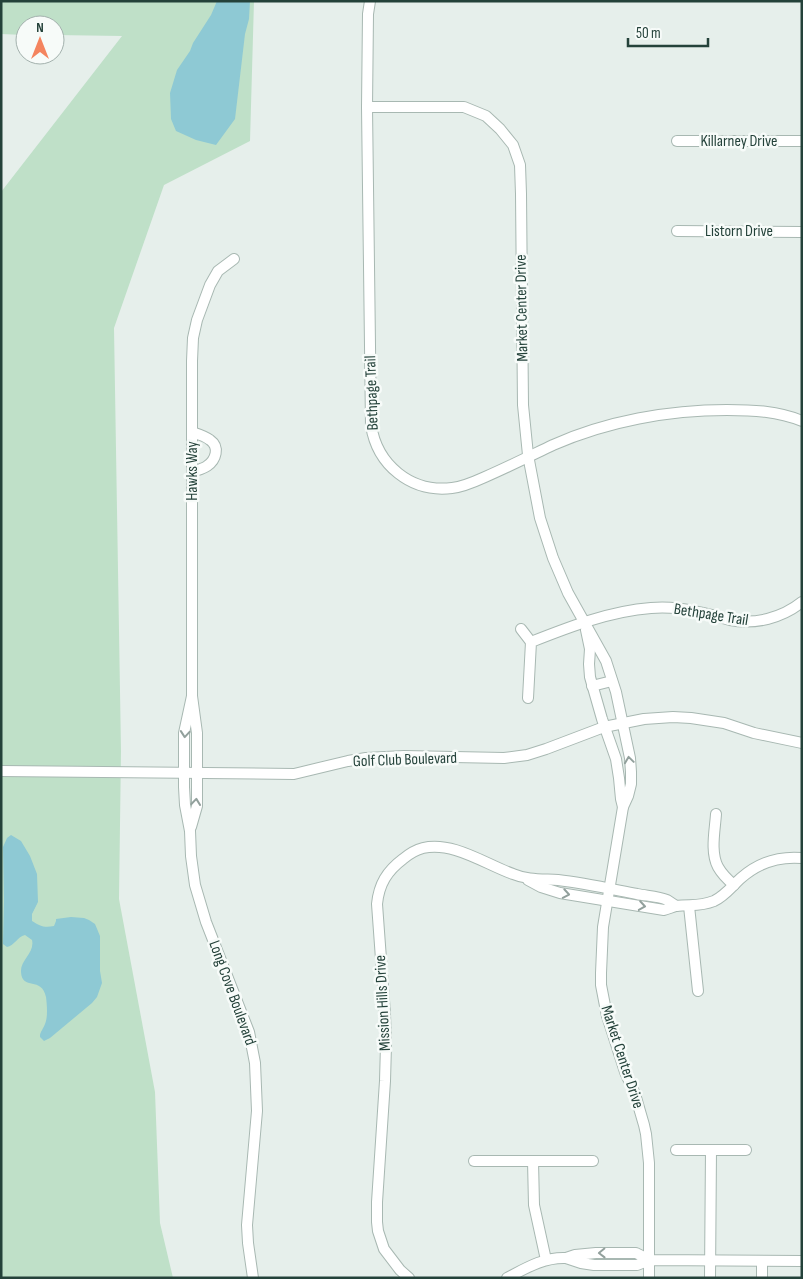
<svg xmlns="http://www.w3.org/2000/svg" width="803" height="1279" font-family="'Sofia Sans Condensed',sans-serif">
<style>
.green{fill:#bfe0c8}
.water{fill:#8ec9d4}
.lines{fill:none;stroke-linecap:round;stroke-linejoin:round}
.street-casing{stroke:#a8b8b2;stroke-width:12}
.street{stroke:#fff;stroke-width:10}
.oneway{stroke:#92a09c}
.labels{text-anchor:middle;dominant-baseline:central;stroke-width:5;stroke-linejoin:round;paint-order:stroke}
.street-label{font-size:16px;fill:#24423a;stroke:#f7fbf9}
</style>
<rect width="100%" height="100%" fill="#e6efeb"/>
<path class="green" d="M1,1H254L250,141L164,185L114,328L121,751L119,899L155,1092L160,1223L173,1278H1V192L122,36L55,35V25H25V35L1,34Z"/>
<g class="water">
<path d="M217,1H250L249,19L245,34L235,119L216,145L196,140L176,131L171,119L170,93L177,70L190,51L193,43L211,15Z"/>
<path d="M11,835L21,841L30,856L37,874L38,902L32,914V921C40,926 44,928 54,926L56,921V919L71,917L84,918L89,920L95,924L100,936V971L102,983L97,997L92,1003L50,1038L44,1041L40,1037V1035C41,1031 43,1029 45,1024C48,1017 47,1005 46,997C42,976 22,991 21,972C20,960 35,953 32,940L25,935C17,937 14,946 7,947L3,944L4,901L3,847L7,838Z"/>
</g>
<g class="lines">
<g class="street-casing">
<g id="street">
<path d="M370,1L368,14L367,107L371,425C377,465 411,493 452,488C463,487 474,482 485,477C508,467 530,456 553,445C607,421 669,410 727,410C753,410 778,411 802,421"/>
<path d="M367,107H464L486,116L500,129L513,145L520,165L521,194L523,405L528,455L540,518L553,558L568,593L606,661L616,692L630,758L631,772V784L628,796L623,807L603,927L601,973V985L607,1016L625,1072L635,1094L644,1125L646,1134L649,1163V1278"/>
<path d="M677,141H802"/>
<path d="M677,231L802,232"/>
<path d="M192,432C198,434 205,436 210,440C220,447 216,460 207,466C203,469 197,470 192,472"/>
<path d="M521,629L531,642"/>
<path d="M586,630L590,649L589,664L590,677L602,719L616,759L619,778L621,799L623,807"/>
<path d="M592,686L612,681"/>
<path d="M192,696L184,733V787L185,805L190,831L191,856L195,885L206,922L249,1032L255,1063L257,1111L247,1225L248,1243L253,1278"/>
<path d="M528,698L531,642C569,627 610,611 651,608C665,607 680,608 693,611C706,613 718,617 730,620C755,625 782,618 802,602"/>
<path d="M1,771L294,774L348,761L366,758L404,756L504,758L527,755L546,749L604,727L644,719L673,717L691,718L724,723L754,733L802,743"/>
<path d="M716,814C715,830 710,852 718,867C722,874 728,880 734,885"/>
<path d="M191,827L197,806V733L192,696V361L193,338L197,320L210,285L218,271L234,259"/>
<path d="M528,880L541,887L560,893L664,910C668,909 672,907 676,906C690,904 699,907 714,901C725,896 732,886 741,878C758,863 779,856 802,858"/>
<path d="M689,906L698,991"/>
<path d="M676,1150H746"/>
<path d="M474,1161H593"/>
<path d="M533,1161L534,1205L546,1260"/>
<path d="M650,1260L636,1253H596L575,1255L566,1258L581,1263L594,1265H637L650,1260L802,1261"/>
<path d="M409,1278L400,1270L384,1249L378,1231L377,1222V1202L385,1081L386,1045L385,1014L377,904C379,884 387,871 403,859C409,854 415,850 423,848C453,841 485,864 513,874C527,880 542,879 558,880C584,883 611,889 637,894C646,896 658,896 667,900C670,902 673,904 676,906"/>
<path d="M507,1278C526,1268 544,1257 566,1258"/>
<path d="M710,1278L711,1150"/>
<path d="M762,1278V1261"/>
</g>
</g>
<use href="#street" class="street"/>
</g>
<defs><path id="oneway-chevron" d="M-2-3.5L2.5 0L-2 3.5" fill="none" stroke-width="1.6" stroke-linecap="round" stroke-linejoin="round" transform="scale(1.25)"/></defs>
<g class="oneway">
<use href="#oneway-chevron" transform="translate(185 734) rotate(95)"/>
<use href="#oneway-chevron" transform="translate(629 760) rotate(-98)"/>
<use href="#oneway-chevron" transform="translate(196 802) rotate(-84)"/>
<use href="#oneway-chevron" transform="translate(566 894) rotate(10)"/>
<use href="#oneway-chevron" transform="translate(642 906) rotate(9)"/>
<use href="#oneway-chevron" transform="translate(602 1253) rotate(179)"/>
</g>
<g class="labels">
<g class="street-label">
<text x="739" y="141">Killarney Drive</text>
<text x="739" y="231">Listorn Drive</text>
<text transform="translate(522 308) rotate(-91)">Market Center Drive</text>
<text transform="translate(372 393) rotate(-92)">Bethpage Trail</text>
<text transform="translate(192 471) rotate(-90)">Hawks Way</text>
<text transform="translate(711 615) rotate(9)">Bethpage Trail</text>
<text transform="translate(405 760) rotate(-2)">Golf Club Boulevard</text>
<text transform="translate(232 993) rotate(70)">Long Cove Boulevard</text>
<text transform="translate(383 1003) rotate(-93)">Mission Hills Drive</text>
<text transform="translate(622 1057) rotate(72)">Market Center Drive</text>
</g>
</g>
<rect width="803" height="1279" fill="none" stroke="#24423a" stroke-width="5"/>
<g transform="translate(40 40)"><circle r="24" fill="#f7fbf9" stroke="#a3b1ad"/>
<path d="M0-4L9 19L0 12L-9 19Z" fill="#f4845f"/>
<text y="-8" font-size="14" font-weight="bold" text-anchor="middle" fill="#24423a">N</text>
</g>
<path d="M628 38v8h80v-8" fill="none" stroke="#24423a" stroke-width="2.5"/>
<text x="636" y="38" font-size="15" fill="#24423a" stroke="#f7fbf9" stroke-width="4" paint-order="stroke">50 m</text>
</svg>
